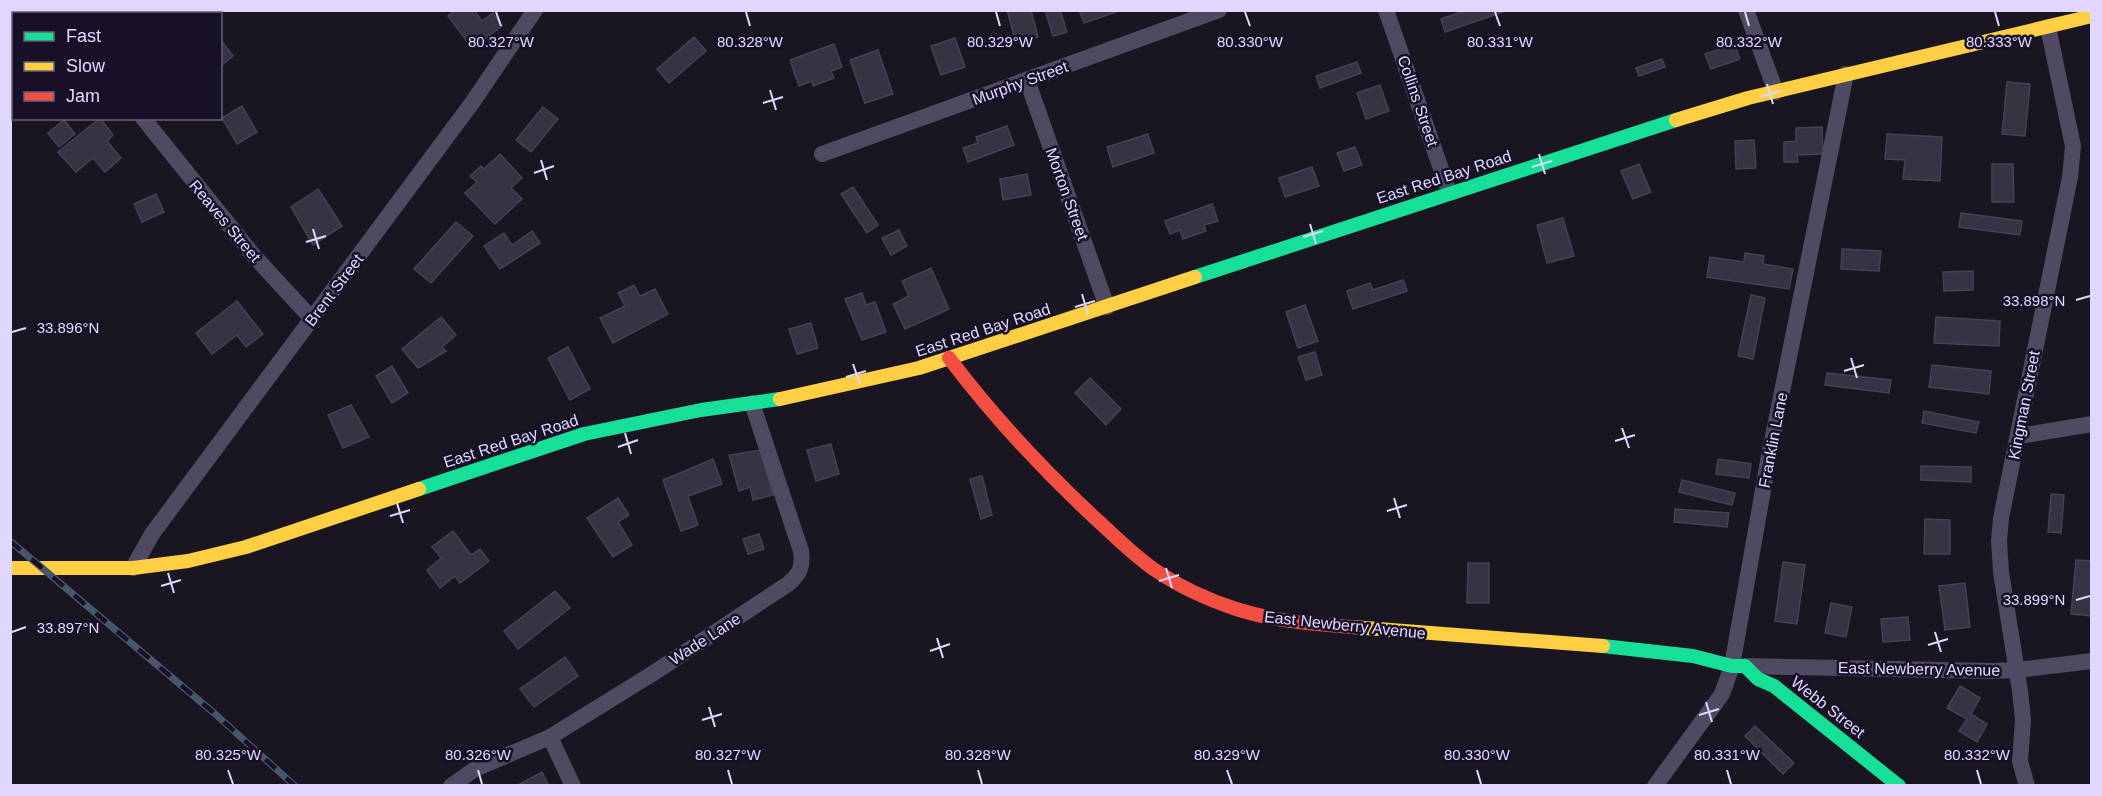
<svg xmlns="http://www.w3.org/2000/svg" width="2102" height="796" font-family="Helvetica,sans-serif">
<style>
.building{fill:#383343;stroke:#464054;stroke-width:1.5}
.lines{fill:none;stroke-linecap:round;stroke-linejoin:round}
.street{stroke:#4f4a62;stroke-width:16}
.fast{stroke:#16e098;stroke-width:14}
.slow{stroke:#ffcf43;stroke-width:14}
.jam{stroke:#f24e42;stroke-width:14}
.rail-casing{stroke:#47576b;stroke-width:7}
.rail{stroke:#171026;stroke-width:4.5;stroke-dasharray:14;stroke-linecap:butt}
.ticks{fill:none;stroke:#e0d6fe;stroke-width:2}
.labels{text-anchor:middle;dominant-baseline:central;stroke-width:5;stroke-linejoin:round;paint-order:stroke}
.street-label{font-size:16px;fill:#e0d6fe;stroke:#171026}
.ticks-label{font-size:15px;text-anchor:middle;fill:#e0d6fe;stroke:#171026;stroke-width:5;stroke-linejoin:round;paint-order:stroke}
</style>
<rect width="100%" height="100%" fill="#191521"/>
<g class="building">
<path d="M456,10H474L482,21L493,13L502,26L472,48L448,16Z"/>
<path d="M1007,10H1031L1038,37L1016,43Z"/>
<path d="M1045,10H1060L1067,32L1053,36Z"/>
<path d="M1079,10H1115L1116,12L1084,23Z"/>
<path d="M1467,10H1503V12L1445,32L1441,19Z"/>
<path d="M694,37L706,51L669,83L657,69Z"/>
<path d="M1732,37L1740,59L1711,69L1705,54L1720,49L1718,42Z"/>
<path d="M955,38L965,67L941,75L931,46Z"/>
<path d="M220,39L233,56L220,67Z"/>
<path d="M834,44L842,67L831,71L834,78L813,86L812,81L799,86L790,60Z"/>
<path d="M878,50L893,94L865,103L850,60Z"/>
<path d="M1662,59L1665,67L1639,76L1636,68Z"/>
<path d="M1357,62L1361,73L1320,88L1316,76Z"/>
<path d="M2007,82L2030,84L2025,136L2002,134Z"/>
<path d="M1380,85L1389,111L1366,119L1357,93Z"/>
<path d="M242,106L257,132L237,144L222,118Z"/>
<path d="M543,107L558,119L531,152L516,140Z"/>
<path d="M100,118L113,135L107,141L121,158L105,172L93,158L76,172L58,152Z"/>
<path d="M64,120L75,134L59,147L48,133Z"/>
<path d="M1007,126L1014,145L968,162L963,148L978,143L976,137Z"/>
<path d="M1822,127L1823,154L1797,155L1798,162H1784V142L1796,141V128Z"/>
<path d="M1148,134L1154,153L1113,167L1107,147Z"/>
<path d="M1887,134L1942,137L1940,181L1903,179L1905,160L1885,159Z"/>
<path d="M1754,140L1756,168L1736,169L1735,141Z"/>
<path d="M1355,147L1362,165L1344,171L1337,153Z"/>
<path d="M500,154L522,178L511,188L522,199L495,224L465,193L477,182L470,176L481,166L484,169Z"/>
<path d="M1639,164L1651,192L1633,199L1621,171Z"/>
<path d="M1992,164H2013L2014,202H1992Z"/>
<path d="M1312,167L1319,186L1285,197L1279,178Z"/>
<path d="M1027,174L1031,195L1003,200L1000,179Z"/>
<path d="M853,187L878,225L867,233L841,194Z"/>
<path d="M318,189L342,226L313,245L291,207Z"/>
<path d="M156,194L164,212L142,222L134,204Z"/>
<path d="M1212,204L1218,221L1204,225L1206,231L1183,239L1180,230L1170,234L1165,221Z"/>
<path d="M1961,213L2022,221L2020,235L1959,227Z"/>
<path d="M1563,218L1574,256L1547,263L1537,225Z"/>
<path d="M456,222L473,236L431,283L414,269Z"/>
<path d="M899,230L907,246L891,255L882,238Z"/>
<path d="M532,231L540,243L500,269L484,246L504,233L512,245Z"/>
<path d="M1842,249L1881,251L1879,271L1841,269Z"/>
<path d="M1745,253L1764,256L1763,264L1793,269L1789,289L1707,277L1710,257L1744,262Z"/>
<path d="M931,268L949,309L905,329L893,304L909,296L902,281Z"/>
<path d="M1973,271V290L1944,291L1943,272Z"/>
<path d="M1403,280L1407,291L1353,309L1347,291L1370,283L1373,290Z"/>
<path d="M634,285L640,296L655,289L668,314L613,343L600,318L625,306L618,293Z"/>
<path d="M862,293L866,305L875,302L886,332L862,340L845,299Z"/>
<path d="M1751,295L1765,298L1753,359L1738,356Z"/>
<path d="M237,301L263,334L246,347L237,335L212,354L196,333Z"/>
<path d="M1305,305L1318,341L1298,348L1286,312Z"/>
<path d="M441,317L456,335L442,347L446,351L418,368L402,349Z"/>
<path d="M1936,317L2000,321L1999,346L1934,343Z"/>
<path d="M811,323L818,348L797,354L789,329Z"/>
<path d="M568,347L590,389L570,400L548,358Z"/>
<path d="M1315,352L1322,375L1306,380L1298,357Z"/>
<path d="M1932,365L1991,371L1989,394L1929,387Z"/>
<path d="M392,366L408,393L392,403L376,376Z"/>
<path d="M1827,373L1891,380L1889,393L1825,385Z"/>
<path d="M1090,378L1121,409L1106,425L1075,393Z"/>
<path d="M351,405L369,437L343,448L328,415Z"/>
<path d="M1924,411L1979,422L1976,433L1922,423Z"/>
<path d="M831,444L839,474L816,481L807,450Z"/>
<path d="M761,450L773,495L753,500L750,487L739,491L729,455Z"/>
<path d="M713,459L722,484L688,496L698,525L681,531L663,480Z"/>
<path d="M1718,459L1751,464L1749,478L1716,474Z"/>
<path d="M1921,466L1971,467V482L1921,480Z"/>
<path d="M982,476L992,515L981,519L970,479Z"/>
<path d="M1682,480L1735,493L1732,505L1679,492Z"/>
<path d="M2051,494L2064,495L2061,533L2048,532Z"/>
<path d="M618,498L629,515L618,522L632,545L613,557L587,518Z"/>
<path d="M1675,509L1729,513L1727,527L1674,522Z"/>
<path d="M1925,519L1950,520V554H1924Z"/>
<path d="M453,531L471,555L480,549L489,561L460,583L455,576L440,588L427,570L441,558L432,547Z"/>
<path d="M759,534L764,549L748,554L743,539Z"/>
<path d="M2076,560L2092,561V616L2071,614Z"/>
<path d="M1783,562L1805,565L1797,624L1775,621Z"/>
<path d="M1468,563H1489V603H1467Z"/>
<path d="M1965,583L1970,627L1945,630L1939,586Z"/>
<path d="M555,591L570,608L518,649L504,631Z"/>
<path d="M1831,603L1852,607L1846,637L1825,633Z"/>
<path d="M1908,617L1910,640L1883,642L1881,619Z"/>
<path d="M565,657L578,676L534,707L520,689Z"/>
<path d="M1960,686L1980,698L1971,714L1987,724L1977,742L1959,731L1967,719L1947,708Z"/>
<path d="M1755,726L1794,763L1783,774L1745,736Z"/>
<path d="M542,772L549,786H516Z"/>
</g>
<g class="lines">
<g class="street">
<path d="M58,10L61,14"/>
<path d="M1386,10L1449,192"/>
<path d="M1746,10L1776,92"/>
<path d="M97,14L101,10"/>
<path d="M1027,80L1107,307"/>
<path d="M143,118L254,256L312,319"/>
<path d="M822,154L1219,10"/>
<path d="M2019,436L2092,424"/>
<path d="M133,568L152,534L472,103L535,10"/>
<path d="M1745,666L1992,671L2017,670L2092,661"/>
<path d="M550,737L573,786"/>
<path d="M451,786L475,769L550,737L652,674L788,584C800,574 803,567 801,551L752,403"/>
<path d="M1655,786L1722,694L1732,666L1769,456L1846,74"/>
<path d="M2027,786L2020,761L2023,720L2020,691L2001,572L1999,541L2001,518L2070,177L2073,146L2048,27"/>
</g>
<g class="fast">
<path d="M1195,277L1676,120"/>
<path d="M419,489L584,434L701,410L780,399"/>
<path d="M1603,646L1693,656L1732,666H1745L1758,679L1774,686L1899,786"/>
</g>
<g class="slow">
<path d="M1676,120L1748,98L2092,16"/>
<path d="M780,399L919,368L1195,277"/>
<path d="M10,568H133L188,561L246,547L419,489"/>
<path d="M1352,627L1603,646"/>
</g>
<path class="jam" d="M949,358C993,416 1042,469 1096,519C1116,537 1135,557 1158,572C1182,588 1209,600 1236,609C1274,621 1312,624 1352,627"/>
<g class="rail-casing">
<path id="rail" d="M10,541L214,713L295,786"/>
</g>
<use href="#rail" class="rail"/>
</g>
<path class="ticks" d="M496,12L501,26M746,12L750,26M996,12L1000,26M1245,12L1250,26M1495,12L1500,26M1745,12L1749,26M1995,12L1999,26M1767,84L1773,104M770,90L776,110M1760,97L1780,91M763,103L783,97M1539,154L1545,174M541,160L547,180M1532,167L1552,161M534,173L554,166M1310,224L1316,244M313,229L319,249M1303,237L1323,231M306,242L326,236M1082,294L1088,314M2076,300L2090,296M1075,307L1095,301M12,332L26,328M1851,358L1857,378M853,364L860,384M1844,371L1864,365M846,377L866,371M1622,428L1629,448M625,433L631,454M1615,441L1635,435M618,447L638,440M1394,498L1400,518M397,503L403,523M1387,511L1407,505M390,516L410,510M1166,568L1172,588M168,573L174,593M1159,581L1179,575M161,586L181,580M2076,600L2090,596M12,632L26,627M1935,632L1941,652M937,638L943,658M1928,645L1948,639M930,651L950,644M1706,702L1712,722M709,707L715,727M1699,715L1719,709M702,720L722,714M228,770L233,784M478,770L482,784M728,770L732,784M978,770L982,784M1227,770L1232,784M1477,770L1481,784M1727,770L1731,784M1977,770L1981,784"/>
<g class="labels">
<g class="street-label">
<text transform="translate(1020 83) rotate(-20)">Murphy Street</text>
<text transform="translate(1418 101) rotate(71)">Collins Street</text>
<text transform="translate(1444 177) rotate(-18)">East Red Bay Road</text>
<text transform="translate(1067 194) rotate(70)">Morton Street</text>
<text transform="translate(225 221) rotate(50)">Reaves Street</text>
<text transform="translate(334 290) rotate(-53)">Brent Street</text>
<text transform="translate(983 330) rotate(-18)">East Red Bay Road</text>
<text transform="translate(2024 405) rotate(-79)">Kingman Street</text>
<text transform="translate(1773 440) rotate(-79)">Franklin Lane</text>
<text transform="translate(511 441) rotate(-18)">East Red Bay Road</text>
<text transform="translate(1345 625) rotate(6)">East Newberry Avenue</text>
<text transform="translate(705 639) rotate(-33)">Wade Lane</text>
<text transform="translate(1919 669) rotate(1)">East Newberry Avenue</text>
<text transform="translate(1828 707) rotate(38)">Webb Street</text>
</g>
</g>
<g class="ticks-label">
<text x="501" y="47">80.327°W</text>
<text x="750" y="47">80.328°W</text>
<text x="1000" y="47">80.329°W</text>
<text x="1250" y="47">80.330°W</text>
<text x="1500" y="47">80.331°W</text>
<text x="1749" y="47">80.332°W</text>
<text x="1999" y="47">80.333°W</text>
<text x="2034" y="306">33.898°N</text>
<text x="68" y="333">33.896°N</text>
<text x="2034" y="605">33.899°N</text>
<text x="68" y="633">33.897°N</text>
<text x="228" y="760">80.325°W</text>
<text x="478" y="760">80.326°W</text>
<text x="728" y="760">80.327°W</text>
<text x="978" y="760">80.328°W</text>
<text x="1227" y="760">80.329°W</text>
<text x="1477" y="760">80.330°W</text>
<text x="1727" y="760">80.331°W</text>
<text x="1977" y="760">80.332°W</text>
</g>
<rect width="2102" height="796" fill="none" stroke="#e0d6fe" stroke-width="24"/>
<rect x="12" y="12" width="210" height="108" fill="#171026" stroke="#675f7c" stroke-width="1.5"/>
<rect x="24" y="32" width="30" height="9" fill="#16e098" stroke="#675f7c" stroke-width="1.5"/>
<text x="66" y="42" font-size="18" fill="#e0d6fe">Fast</text>
<rect x="24" y="62" width="30" height="9" fill="#ffcf43" stroke="#675f7c" stroke-width="1.5"/>
<text x="66" y="72" font-size="18" fill="#e0d6fe">Slow</text>
<rect x="24" y="92" width="30" height="9" fill="#f24e42" stroke="#675f7c" stroke-width="1.5"/>
<text x="66" y="102" font-size="18" fill="#e0d6fe">Jam</text>
</svg>
